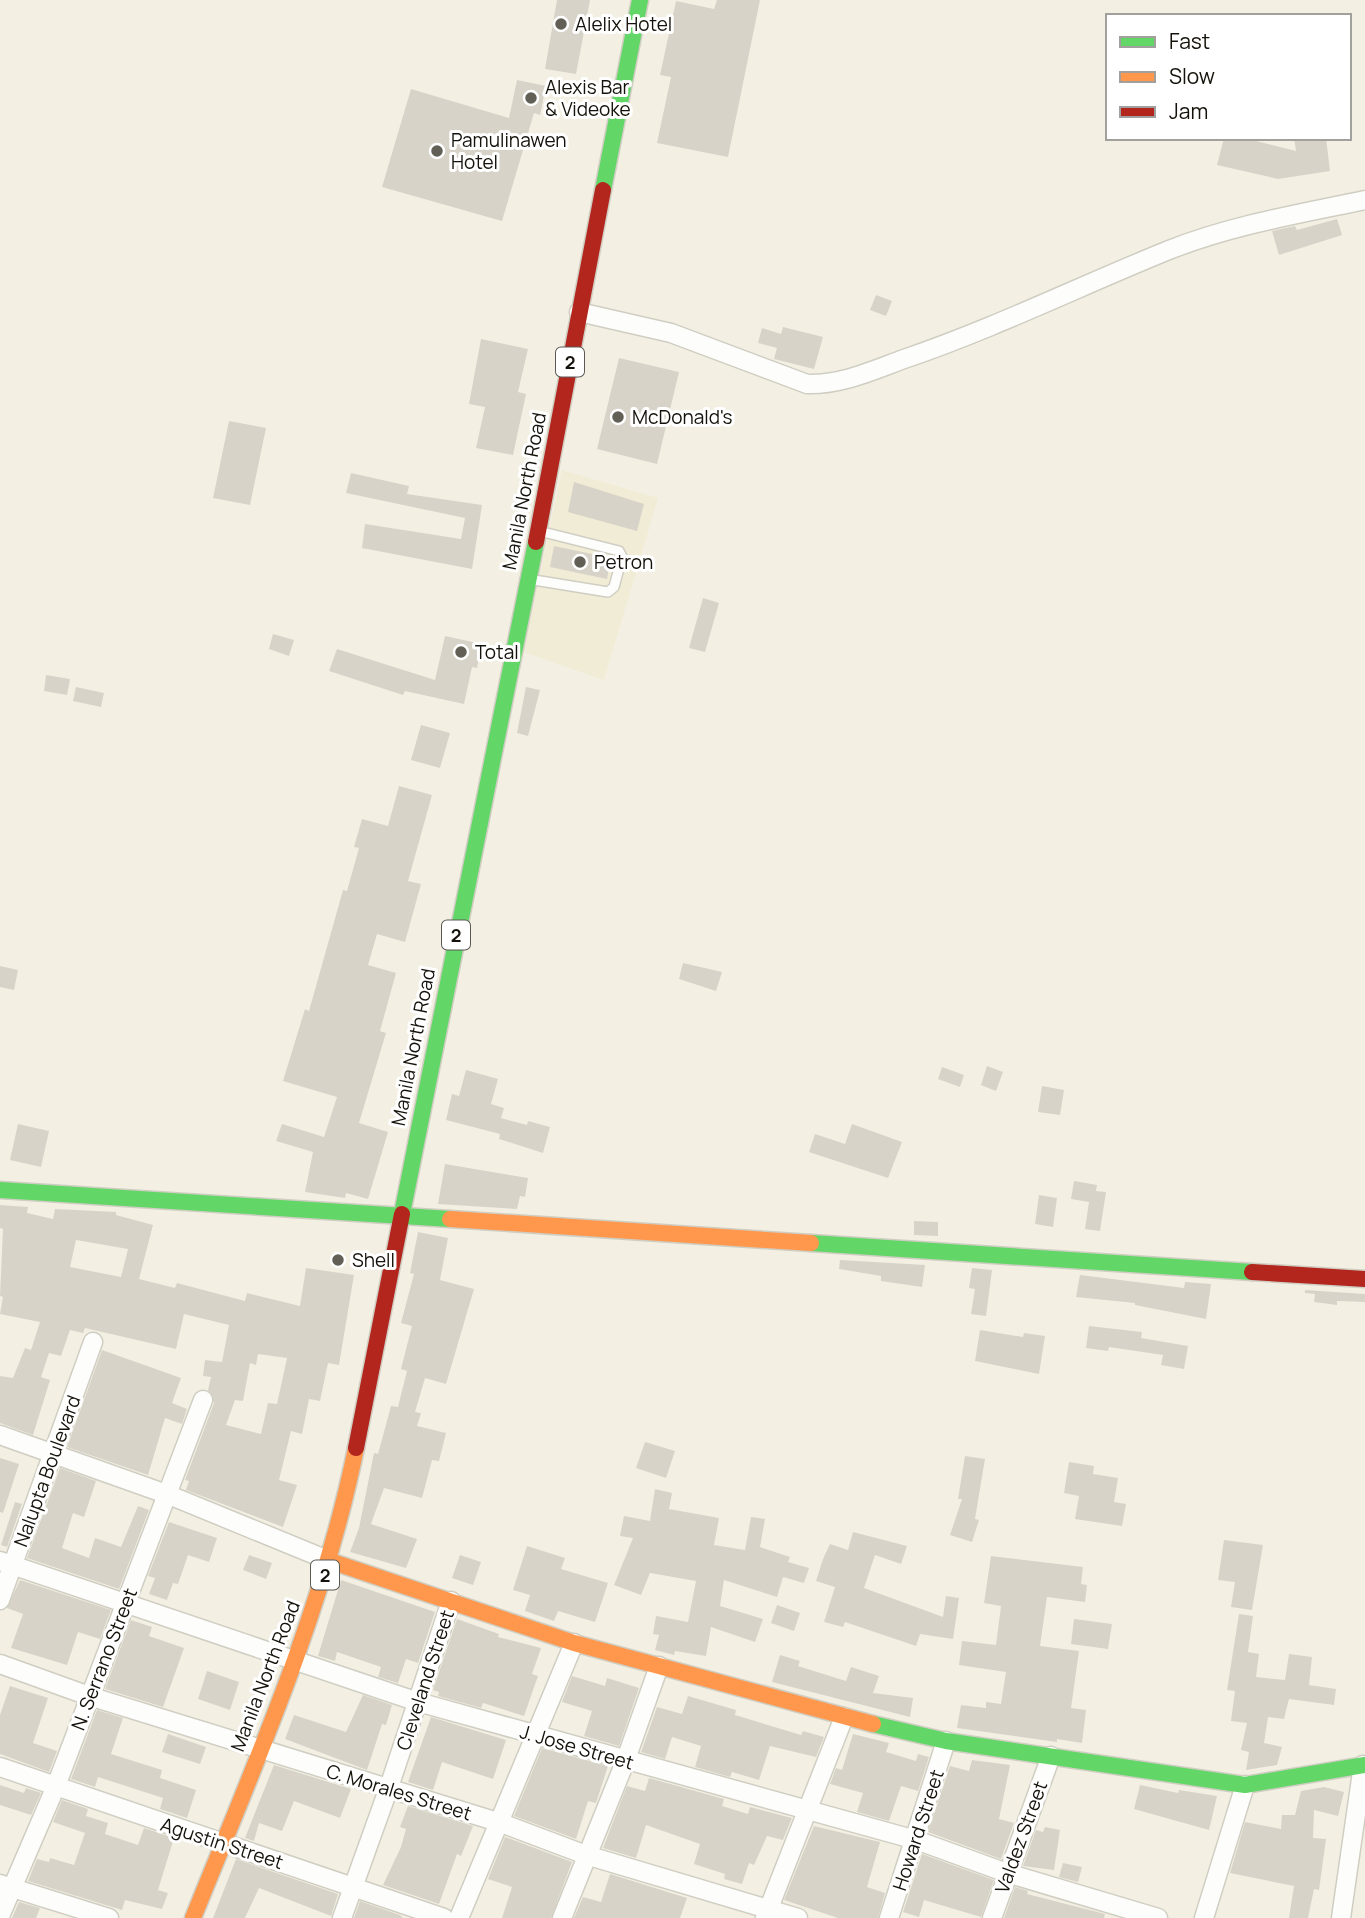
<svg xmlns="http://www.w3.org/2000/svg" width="1365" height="1918" font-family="Manrope,sans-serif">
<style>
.built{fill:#f1ecd5}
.building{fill:#d7d3c9;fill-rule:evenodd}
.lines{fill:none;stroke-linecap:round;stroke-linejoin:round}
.lane-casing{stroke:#d0cec3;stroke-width:12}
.street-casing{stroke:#d0cec3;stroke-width:21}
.fast-casing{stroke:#d0cec3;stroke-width:19}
.slow-casing{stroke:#d0cec3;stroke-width:19}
.jam-casing{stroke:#d0cec3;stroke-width:19}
.lane{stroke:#fdfdfb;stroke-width:9}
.street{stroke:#fdfdfb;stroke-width:18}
.fast{stroke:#63d668;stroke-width:16}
.slow{stroke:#ff974d;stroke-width:16}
.jam{stroke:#b3261e;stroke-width:16}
.poi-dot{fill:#626056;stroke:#fff;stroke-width:2.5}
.labels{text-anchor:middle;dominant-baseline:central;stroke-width:6;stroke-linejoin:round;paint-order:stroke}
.shield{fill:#fff;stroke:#5a5954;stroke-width:2}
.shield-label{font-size:18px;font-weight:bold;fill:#14120a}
.poi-label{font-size:19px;fill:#14120a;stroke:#fff;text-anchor:start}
.street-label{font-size:19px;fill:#14120a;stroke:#fff}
</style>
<rect width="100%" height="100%" fill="#f3f0e3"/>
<path class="built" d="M562,470L658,498L604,680L523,652Z"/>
<g class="building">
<path d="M557,0H590L576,74L545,69Z"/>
<path d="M717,0H760L728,157L657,143L671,77L660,75L676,1L714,9Z"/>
<path d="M517,80L546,86L540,115L534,113L502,221L382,187L411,89L509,118Z"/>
<path d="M1224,138H1244L1296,151L1294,138H1326L1330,171L1278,179L1217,165Z"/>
<path d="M1337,219L1342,235L1279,255L1272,231L1295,226L1297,230Z"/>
<path d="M876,295L892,301L886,316L870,310Z"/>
<path d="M783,327L823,337L814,369L774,359L777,348L758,343L762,328L781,334Z"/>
<path d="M481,339L528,349L518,392L526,394L513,455L476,448L485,407L469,404Z"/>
<path d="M619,358L679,372L657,464L597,449Z"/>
<path d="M229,421L266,428L250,505L213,498Z"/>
<path d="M351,473L409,486L407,494L482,505L472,569L362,548L365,524L461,539L465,518L346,493Z"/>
<path d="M574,482L644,504L637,531L568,512Z"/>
<path d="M554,546L611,558L607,579L550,567Z"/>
<path d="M703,598L719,603L705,652L689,648Z"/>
<path d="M273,634L294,640L289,656L269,649Z"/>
<path d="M445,636L482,644L477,668L472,667L464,704L405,691L403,695L329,671L337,649L435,680Z"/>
<path d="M46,675L70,679L67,695L44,691Z"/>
<path d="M76,687L104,693L101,707L73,701Z"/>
<path d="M526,687L540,690L528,736L517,733Z"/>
<path d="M421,725L450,733L440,768L411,760Z"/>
<path d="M399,786L432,795L408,881L421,884L405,942L377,934L368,965L396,973L380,1031L386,1033L359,1123L388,1132L368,1199L346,1193L345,1198L305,1192L313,1152L276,1141L282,1124L324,1137L337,1097L283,1081L305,1009L309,1011L343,890L347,891L359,848L354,847L362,819L388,826Z"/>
<path d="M683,963L722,972L716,991L679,979Z"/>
<path d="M0,966L18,970L14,990L0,987Z"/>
<path d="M987,1066L1003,1072L996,1091L981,1085Z"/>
<path d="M942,1067L964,1075L960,1087L938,1079Z"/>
<path d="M466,1070L498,1079L491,1104L504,1108L501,1118L527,1125L528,1121L550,1127L543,1153L499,1139L500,1134L446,1120L452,1094L459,1096Z"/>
<path d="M1042,1086L1064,1090L1060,1115L1038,1112Z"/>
<path d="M18,1124L49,1131L41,1167L10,1160Z"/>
<path d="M852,1124L902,1142L888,1178L809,1152L815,1134L845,1144Z"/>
<path d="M445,1164L528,1178L525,1197L520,1196L517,1209L438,1204Z"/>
<path d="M1074,1181L1097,1185L1096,1191L1106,1192L1100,1231L1085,1229L1089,1202L1071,1199Z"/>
<path d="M1039,1195L1057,1198L1053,1227L1035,1224Z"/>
<path d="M0,1205L28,1207L27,1213L53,1219L55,1209L116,1212V1215L153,1225L139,1279L175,1288L177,1283L245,1301L247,1293L300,1306L306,1268L354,1275L339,1365L328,1363L320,1401L309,1399L302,1434L291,1431L279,1480L297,1485L283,1527L186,1490L189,1481L185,1480L214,1403L208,1390L211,1377L203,1376L205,1360L222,1362L229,1325L184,1314L176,1349L85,1328L83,1333L70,1330L61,1356L49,1353L41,1377L50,1380L33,1435L0,1423V1376L13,1378L25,1348L31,1350L40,1322L0,1314L3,1297L0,1296L3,1229L0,1228ZM76,1240L128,1249L121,1277L70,1267ZM258,1354L287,1358L277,1404L268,1403L261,1434L226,1425L235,1400L243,1401L250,1363L256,1365Z"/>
<path d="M914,1221L938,1222V1236L914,1235Z"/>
<path d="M418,1232L448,1238L440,1280L474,1289L446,1384L425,1378L415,1412L421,1413L417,1426L446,1433L439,1461L432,1460L422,1498L384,1488L371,1524L417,1539L406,1568L350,1552L359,1528L374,1453L378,1454L391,1406L398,1407L407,1371L401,1369L412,1326L401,1323L414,1274L410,1273Z"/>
<path d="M840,1260L925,1265L922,1287L881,1281V1276L839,1269Z"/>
<path d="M972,1268L992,1270L986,1316L971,1314L975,1289L969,1288Z"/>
<path d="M1080,1275L1184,1288L1185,1282L1211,1284L1206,1319L1135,1305V1303L1076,1297Z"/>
<path d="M1305,1290L1365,1294V1302L1337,1301V1305L1314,1302L1315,1294L1305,1293Z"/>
<path d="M1089,1326L1142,1332L1141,1338L1188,1346L1184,1369L1161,1365L1163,1355L1109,1347L1108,1351L1086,1348Z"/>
<path d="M980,1330L1023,1337L1024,1333L1045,1336L1039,1374L975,1361Z"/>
<path d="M102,1350L181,1378L172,1403L187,1409L182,1424L165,1418L148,1475L67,1447Z"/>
<path d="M645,1442L675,1451L666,1478L636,1468Z"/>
<path d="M965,1456L985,1459L975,1519L979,1520L972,1542L950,1535L962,1499H958Z"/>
<path d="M0,1458L19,1464L3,1513L0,1512Z"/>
<path d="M1069,1462L1094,1466L1093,1474L1118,1478L1114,1502L1126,1504L1122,1526L1075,1519L1079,1496L1064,1493Z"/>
<path d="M60,1468L96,1481L84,1517L73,1513L62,1548L89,1558L95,1538L121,1547L138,1506L149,1510L119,1589L27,1558Z"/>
<path d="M655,1489L672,1493L669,1509L719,1518L714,1545L745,1550L751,1517L765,1519L760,1547L790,1557L788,1562L809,1568L804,1583L783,1577L777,1597L724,1580L720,1606L763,1619L755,1642L711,1627L706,1656L675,1651L674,1655L655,1650L659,1635L653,1634L656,1616L688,1622L696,1581L650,1573L641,1595L614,1585L633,1538L620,1536L624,1516L650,1521Z"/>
<path d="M15,1502L22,1504L7,1547L1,1545Z"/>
<path d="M169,1522L217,1538L209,1562L188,1555L178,1584L173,1583L167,1600L149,1594L155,1578L148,1576Z"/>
<path d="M853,1532L907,1546L901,1564L875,1555L864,1588L943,1617L946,1596L959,1598L953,1639L920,1634L916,1646L845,1622L843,1627L824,1622L835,1587L816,1581L823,1559L830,1544L848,1550Z"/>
<path d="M1224,1540L1263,1545L1252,1610L1231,1607L1235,1582L1218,1580Z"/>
<path d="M527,1546L565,1558L561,1569L608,1583L595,1622L558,1611L554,1621L525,1611L530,1595L513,1590Z"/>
<path d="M249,1555L272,1563L266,1579L243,1570Z"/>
<path d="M460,1555L481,1562L473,1585L452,1578Z"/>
<path d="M991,1556L1083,1567L1081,1584L1087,1585L1085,1602L1047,1597L1040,1646L1079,1651L1071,1708L1086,1710L1082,1743L1057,1739V1742L957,1728L961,1705L986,1708V1702L1001,1704L1006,1672L959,1665L962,1641L996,1645L1001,1606L984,1603Z"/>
<path d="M20,1580L111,1610L100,1639L78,1632L67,1665L11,1648L23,1614L7,1608Z"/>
<path d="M341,1580L435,1612L418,1663L406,1659L398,1683L378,1677L381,1667L337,1652L335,1661L318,1656Z"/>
<path d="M777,1605L800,1613L794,1631L771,1623Z"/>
<path d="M1239,1614L1253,1616L1248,1652L1259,1654L1256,1677L1285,1680L1289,1654L1312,1657L1309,1685L1336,1689L1334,1705L1289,1699L1284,1719L1268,1717L1264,1743L1282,1747L1277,1765L1246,1770L1249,1752L1241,1750L1247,1723L1231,1721L1235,1691L1227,1690Z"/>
<path d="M457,1619L499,1634L498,1637L541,1648L532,1674L538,1676L524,1716L483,1703L481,1708L438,1696L439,1692L433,1690Z"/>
<path d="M1074,1619L1112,1624L1108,1649L1071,1644Z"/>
<path d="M131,1620L152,1627L149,1636L184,1648L163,1707L105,1689Z"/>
<path d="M780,1655L800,1661L798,1666L846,1681L851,1667L879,1676L873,1693L913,1698L910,1717L772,1682Z"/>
<path d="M207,1671L239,1682L230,1710L198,1699Z"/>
<path d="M572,1676L605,1686L607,1678L639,1688L619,1746L584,1736L592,1711L562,1702Z"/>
<path d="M10,1686L48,1698L33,1743L57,1751L49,1772L0,1754V1715Z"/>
<path d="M363,1695L392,1705L386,1725L382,1724L367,1770L285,1739L294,1715L346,1732Z"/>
<path d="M688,1696L736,1710L735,1715L801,1735L803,1731L824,1737L816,1757L770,1746L759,1780L732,1772L730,1777L695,1767L701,1746L672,1737L665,1759L641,1752L657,1707L682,1714Z"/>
<path d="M97,1710L123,1718L111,1754L162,1770L160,1778L196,1790L187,1818L160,1809L163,1798L98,1777L95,1787L71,1779Z"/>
<path d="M431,1717L506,1740L493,1779L442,1762L433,1790L408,1782Z"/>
<path d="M168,1734L206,1747L200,1764L162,1752Z"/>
<path d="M853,1734L889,1743L886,1752L916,1761L918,1754L929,1757L918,1791L901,1786L889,1821L857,1812L863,1793L830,1784L836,1768L842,1770Z"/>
<path d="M542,1748L608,1766L596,1803L588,1801L576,1839L514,1816Z"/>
<path d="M972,1760L1010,1765L999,1819L1014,1823L1001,1859L928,1832L950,1766L969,1771Z"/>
<path d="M274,1765L351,1789L340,1818L294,1801L282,1831L259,1823L254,1841L245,1838Z"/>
<path d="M649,1778L724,1799L722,1806L748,1814L750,1807L792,1818L783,1840L767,1836L754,1865L749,1863L742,1884L724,1879L725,1874L694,1864L700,1844L646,1825L636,1858L603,1848L627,1786L645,1791Z"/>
<path d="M0,1785L24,1793L26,1788L41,1793L31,1815L0,1805Z"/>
<path d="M1140,1785L1178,1793L1179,1790L1217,1796L1209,1830L1134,1809Z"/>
<path d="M1324,1787L1344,1792L1338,1816L1314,1810L1313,1838L1326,1839L1319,1890L1314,1889L1308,1918H1289L1294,1886L1230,1873L1245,1822L1281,1829L1282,1815H1295L1301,1791Z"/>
<path d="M62,1800L88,1809L86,1816L108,1823L105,1834L138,1845L144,1828L174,1838L158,1890L168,1893L162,1909L125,1900L122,1910L28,1881L37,1859L49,1862L50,1858L74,1865L85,1833L53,1822Z"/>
<path d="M408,1806L473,1826L461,1856L457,1854L439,1904L383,1885L401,1847L406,1829L400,1827Z"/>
<path d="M814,1826L880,1842L867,1887L885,1893L878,1918H838L784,1900Z"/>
<path d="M1045,1827L1060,1830L1054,1870L1023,1866L1036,1830L1043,1832Z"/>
<path d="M505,1837L572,1862L551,1918H502L512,1887L488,1879Z"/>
<path d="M922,1854L994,1880L981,1917L924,1900L919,1917L903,1912Z"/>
<path d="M236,1859L338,1894L331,1916L259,1888L245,1918H213Z"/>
<path d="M1063,1863L1082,1867L1078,1882L1059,1877Z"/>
<path d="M610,1874L687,1898L680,1918H574L583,1897L601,1902Z"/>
<path d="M1015,1887L1028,1891L1027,1894L1105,1914L1104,1918H1004Z"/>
<path d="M360,1901L400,1915L403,1918H354Z"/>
<path d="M19,1902L40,1908L36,1918H12Z"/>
</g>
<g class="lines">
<g class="lane-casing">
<path id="lane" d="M534,580L608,592L614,587L622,557L619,551L543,532"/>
</g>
<g class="street-casing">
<g id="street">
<path d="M579,312L671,333L807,384C841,385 871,371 904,359C995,328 1080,286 1169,250C1232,225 1299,214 1365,200"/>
<path d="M0,1435L169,1495L330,1561"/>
<path d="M0,1561L418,1702L916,1840L1007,1873L1158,1918"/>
<path d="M0,1600L93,1342"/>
<path d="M0,1664L89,1696L501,1823L586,1855L798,1918"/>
<path d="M0,1767L444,1918"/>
<path d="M0,1884L109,1918"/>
<path d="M0,1916L56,1786L203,1400"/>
<path d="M342,1918L388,1790L451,1601"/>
<path d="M459,1918L574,1643"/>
<path d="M562,1918L625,1762L659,1666"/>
<path d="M765,1918L844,1717"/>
<path d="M889,1918L946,1741"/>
<path d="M992,1918L1051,1756"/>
<path d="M1204,1918L1245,1785"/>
<path d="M1341,1918L1363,1765"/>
</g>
</g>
<g class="fast-casing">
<g id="fast">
<path d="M603,190L640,0"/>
<path d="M0,1190L450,1219"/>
<path d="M402,1214L536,542"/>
<path d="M811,1243L1252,1272"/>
<path d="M873,1724L946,1741L1245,1785L1365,1765"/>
</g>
</g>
<g class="slow-casing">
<g id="slow">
<path d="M450,1219L811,1243"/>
<path d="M330,1561L574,1643L873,1724"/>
<path d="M193,1918C255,1764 323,1611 356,1448"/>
</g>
</g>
<g class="jam-casing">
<g id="jam">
<path d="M536,542L603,190"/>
<path d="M1252,1272L1365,1279"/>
<path d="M356,1448L402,1214"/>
</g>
</g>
<use href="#lane" class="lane"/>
<use href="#street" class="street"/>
<use href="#fast" class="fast"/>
<use href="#slow" class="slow"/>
<use href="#jam" class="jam"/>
</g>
<g class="poi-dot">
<circle cx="561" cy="24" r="7"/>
<circle cx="531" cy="98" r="7"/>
<circle cx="437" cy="151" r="7"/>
<circle cx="618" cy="417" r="7"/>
<circle cx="580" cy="562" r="7"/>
<circle cx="461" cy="652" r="7"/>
<circle cx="338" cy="1260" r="7"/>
</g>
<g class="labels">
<g class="shield">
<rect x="556" y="347.5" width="28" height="29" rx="5"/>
<rect x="442" y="920.5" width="28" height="29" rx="5"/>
<rect x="311" y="1560.5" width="28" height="29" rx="5"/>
</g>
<g class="shield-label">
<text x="570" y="362">2</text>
<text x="456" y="935">2</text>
<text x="325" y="1575">2</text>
</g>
<g class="poi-label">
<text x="575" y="24">Alelix Hotel</text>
<text x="545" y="87">Alexis Bar<tspan x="545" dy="22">&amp; Videoke</tspan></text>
<text x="451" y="140">Pamulinawen<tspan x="451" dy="22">Hotel</tspan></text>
<text x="632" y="417">McDonald's</text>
<text x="594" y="562">Petron</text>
<text x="475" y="652">Total</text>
<text x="352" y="1260">Shell</text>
</g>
<g class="street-label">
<text transform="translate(524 491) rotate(-79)">Manila North Road</text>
<text transform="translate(413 1047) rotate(-79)">Manila North Road</text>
<text transform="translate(47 1471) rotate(-70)">Nalupta Boulevard</text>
<text transform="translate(104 1659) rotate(-69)">N. Serrano Street</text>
<text transform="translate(265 1676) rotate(-69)">Manila North Road</text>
<text transform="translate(425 1680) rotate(-72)">Cleveland Street</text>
<text transform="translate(577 1747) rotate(16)">J. Jose Street</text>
<text transform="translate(399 1792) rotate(17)">C. Morales Street</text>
<text transform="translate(918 1830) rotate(-72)">Howard Street</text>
<text transform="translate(1021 1837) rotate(-70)">Valdez Street</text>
<text transform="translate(222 1843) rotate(18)">Agustin Street</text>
</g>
</g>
<rect x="1106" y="14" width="245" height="126" fill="#ffffff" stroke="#a1a09d" stroke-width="2"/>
<rect x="1120" y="37" width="35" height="10" fill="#63d668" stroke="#a1a09d" stroke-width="2"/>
<text x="1169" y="49" font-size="21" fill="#14120a">Fast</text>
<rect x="1120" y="72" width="35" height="10" fill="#ff974d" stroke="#a1a09d" stroke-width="2"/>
<text x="1169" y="84" font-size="21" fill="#14120a">Slow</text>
<rect x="1120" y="107" width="35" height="10" fill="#b3261e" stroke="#a1a09d" stroke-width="2"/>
<text x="1169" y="119" font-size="21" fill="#14120a">Jam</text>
</svg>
